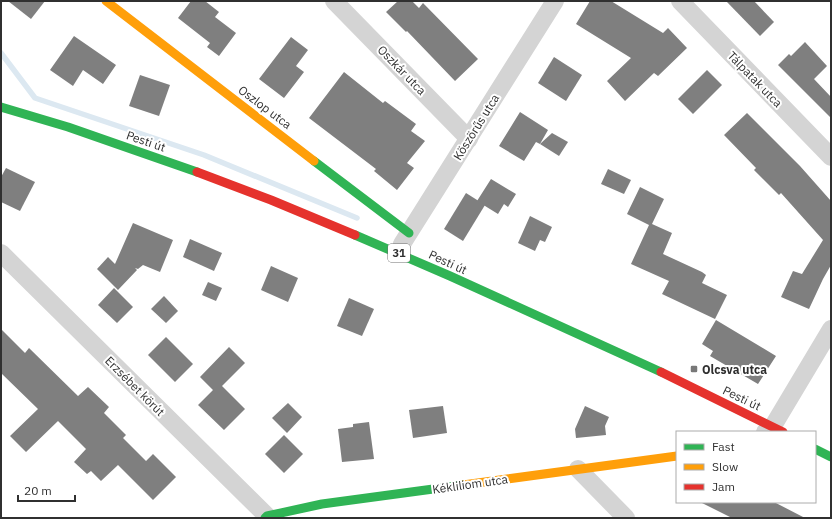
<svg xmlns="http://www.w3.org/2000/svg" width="832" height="519" font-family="'IBM Plex Sans',sans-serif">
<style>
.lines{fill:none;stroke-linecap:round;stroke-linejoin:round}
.stream{stroke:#dce8f1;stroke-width:5.5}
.building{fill:#7f7f7f}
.street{stroke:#d4d4d4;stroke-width:18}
.fast{stroke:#30b455;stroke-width:9}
.slow{stroke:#ff9f0a;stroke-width:9}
.jam{stroke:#e5322d;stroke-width:9}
.poi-dot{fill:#787878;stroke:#fff;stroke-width:1.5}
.labels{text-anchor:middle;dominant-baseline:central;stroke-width:4;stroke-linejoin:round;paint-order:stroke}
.shield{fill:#fff;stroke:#6e6e6e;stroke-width:1}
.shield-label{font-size:11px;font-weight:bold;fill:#303030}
.street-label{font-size:12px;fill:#303030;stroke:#fff}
.poi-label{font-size:12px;font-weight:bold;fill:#303030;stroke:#fff;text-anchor:start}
</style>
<rect width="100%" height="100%" fill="#fff"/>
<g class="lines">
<path class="stream" d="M1,53L35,98L204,155L357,218"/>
</g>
<g class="building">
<path d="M8,1H45L31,19Z"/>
<path d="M191,1H205L219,12L215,17L236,33L219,56L207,47L210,43L178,18Z"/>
<path d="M398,1H412L419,8L423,3L478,59L455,81L407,31L406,32L386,12Z"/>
<path d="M590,1H611L663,33L668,28L687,48L658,76L654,73L625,101L607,81L631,58L576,24Z"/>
<path d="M726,1H754L774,22L760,36Z"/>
<path d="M74,36L116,65L103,84L83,70L73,86L50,70Z"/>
<path d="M291,37L308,50L296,66L304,72L284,98L259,79Z"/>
<path d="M805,42L827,66L814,79L831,97V118L778,65L789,54L791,56Z"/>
<path d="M554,57L582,75L566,101L538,83Z"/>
<path d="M707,70L722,85L693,114L678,99Z"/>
<path d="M344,72L383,103L385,101L416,124L411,131L425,141L407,163L414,168L397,190L374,171L376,169L309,118Z"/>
<path d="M140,75L170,85L159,116L129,106Z"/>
<path d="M520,112L548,130L540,144L536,142L524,161L499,146Z"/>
<path d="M747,113L800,166L831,201V265L823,279L809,309L781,297L793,271L802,274L823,240L781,193L779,195L754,170L756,168L724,135Z"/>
<path d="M552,133L568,142L559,156L540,144Z"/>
<path d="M6,168L35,182L20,211L1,202V177Z"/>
<path d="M608,169L631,180L624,194L601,184Z"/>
<path d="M491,179L516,194L508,207L504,204L498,214L477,201Z"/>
<path d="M640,187L664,199L652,224L672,233L663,254L702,272L706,275L702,283L727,295L715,319L662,294L669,281L631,264L649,225L627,214Z"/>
<path d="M466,193L485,205L463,241L444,229Z"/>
<path d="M530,216L552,227L545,242L540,240L535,251L518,243Z"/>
<path d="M133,223L173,240L160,272L143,265L138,269L135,268L137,270L118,290L97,269L108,257L115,264Z"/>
<path d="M190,239L222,253L214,271L183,257Z"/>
<path d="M271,266L298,278L288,302L261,290Z"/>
<path d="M208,282L222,288L216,301L202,295Z"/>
<path d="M114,288L133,307L117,323L98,305Z"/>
<path d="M164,296L178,311L166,323L151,309Z"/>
<path d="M349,298L374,309L362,336L337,326Z"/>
<path d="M716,320L776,356L758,384L710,356L713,351L702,344Z"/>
<path d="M1,329L25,353L29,348L78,396L88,387L109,407L104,413L126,435L123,438L146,461L153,454L176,477L153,500L118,465L101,481L91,471L87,474L74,462L86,449L58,421L26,452L10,436L38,409L1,373Z"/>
<path d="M166,337L193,364L175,382L148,355Z"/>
<path d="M229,347L245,363L222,386L245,409L224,430L198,405L213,390L200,377Z"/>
<path d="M288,403L302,417L287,433L272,418Z"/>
<path d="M443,406L447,433L413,438L409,410Z"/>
<path d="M585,406L609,417L605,426L606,435L576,438L575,429Z"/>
<path d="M369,422L374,459L342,462L338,429L353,427V424Z"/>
<path d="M284,435L303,454L284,473L265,454Z"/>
<path d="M700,502H774L805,518H732Z"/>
</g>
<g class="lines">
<g class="street">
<path d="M334,1L469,139"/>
<path d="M680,1L831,157"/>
<path d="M402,244L555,1"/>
<path d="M1,253L269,518"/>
<path d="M765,432L773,426L831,329"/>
<path d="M578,469L626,518"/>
</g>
<g class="fast">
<path d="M1,107L68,127L197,172"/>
<path d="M314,161L409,233"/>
<path d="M355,235L450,276L661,372"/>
<path d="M815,449L831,457"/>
<path d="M265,518L267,516L322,504L463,485"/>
</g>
<g class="slow">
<path d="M106,1L314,161"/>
<path d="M463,485L677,456"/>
</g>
<g class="jam">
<path d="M197,172L271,200L355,235"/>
<path d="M661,372L783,432"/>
</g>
</g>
<rect class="poi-dot" x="690" y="365" width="8" height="8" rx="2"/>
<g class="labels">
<rect class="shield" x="388" y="244" width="22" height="18" rx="3"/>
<g class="shield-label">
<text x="399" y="253">31</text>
</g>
<g class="street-label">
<text transform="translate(402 70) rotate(46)">Oszkár utca</text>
<text transform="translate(755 79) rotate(46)">Tálpatak utca</text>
<text transform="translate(265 107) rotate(37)">Oszlop utca</text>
<text transform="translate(476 127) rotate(-58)">Köszörűs utca</text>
<text transform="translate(146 141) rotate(19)">Pesti út</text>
<text transform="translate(448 262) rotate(25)">Pesti út</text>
<text transform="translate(135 386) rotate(45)">Erzsébet körút</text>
<text transform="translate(742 398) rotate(26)">Pesti út</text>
<text transform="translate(470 484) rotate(-8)">Kékliliom utca</text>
</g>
<g class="poi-label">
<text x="702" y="369">Olcsva utca</text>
</g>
</g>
<rect width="832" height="519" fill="none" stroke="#303030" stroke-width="4"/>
<rect x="676" y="431" width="140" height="72" fill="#ffffff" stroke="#acacac"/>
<rect x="684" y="444" width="20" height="6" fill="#30b455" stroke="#acacac"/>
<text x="712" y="451" font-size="12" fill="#303030">Fast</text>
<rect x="684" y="464" width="20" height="6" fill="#ff9f0a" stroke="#acacac"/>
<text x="712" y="471" font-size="12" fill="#303030">Slow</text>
<rect x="684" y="484" width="20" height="6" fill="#e5322d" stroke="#acacac"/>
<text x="712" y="491" font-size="12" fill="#303030">Jam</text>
<path d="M18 495v6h57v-6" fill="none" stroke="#303030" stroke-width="2"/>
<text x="24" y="495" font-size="12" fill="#303030" stroke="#ffffff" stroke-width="3" paint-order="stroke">20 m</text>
</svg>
